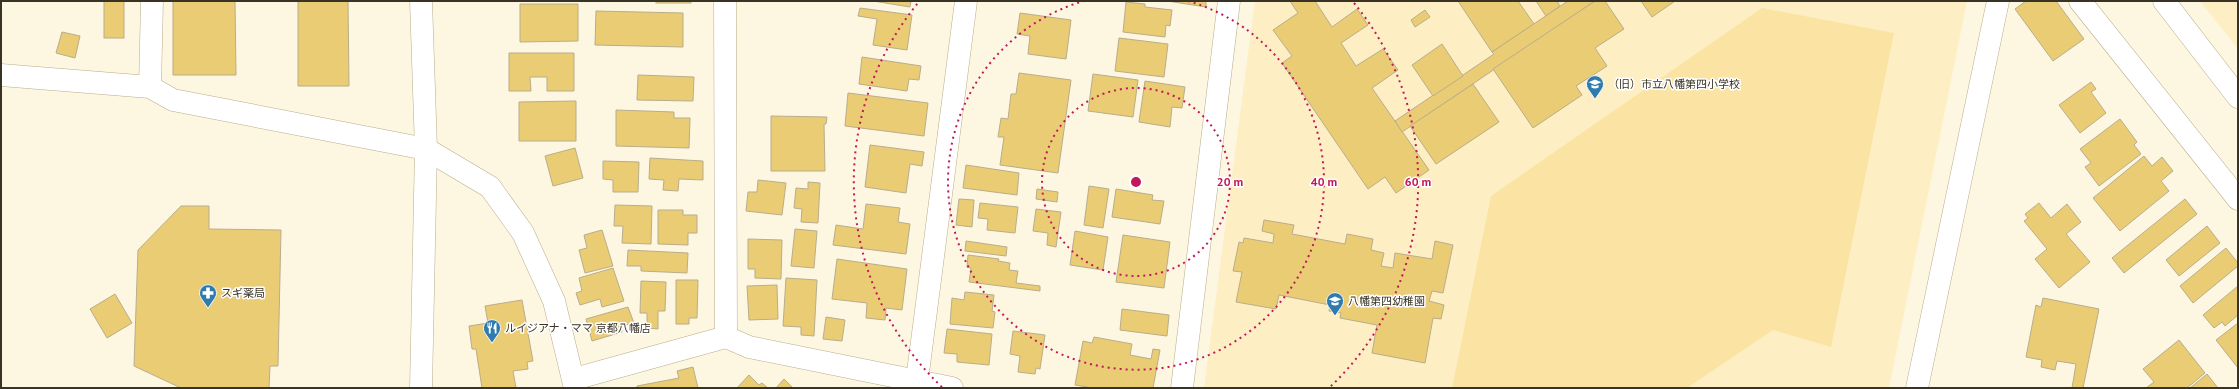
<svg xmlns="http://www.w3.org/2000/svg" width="2239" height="389" font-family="'PT Sans','Noto Sans JP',sans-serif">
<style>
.built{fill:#fdeec3}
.green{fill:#fbe4a3}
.building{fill:#eacc75;stroke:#b9ad8b}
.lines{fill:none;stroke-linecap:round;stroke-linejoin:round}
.street-casing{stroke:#b9ad8b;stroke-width:23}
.secondary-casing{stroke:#b9ad8b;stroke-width:23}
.street{stroke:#fff;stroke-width:22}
.secondary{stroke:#fff;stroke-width:22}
.ring{fill:none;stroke:#c2185b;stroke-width:2;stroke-dasharray:2 4}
.labels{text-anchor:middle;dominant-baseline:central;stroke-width:3;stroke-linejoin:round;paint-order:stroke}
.poi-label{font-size:11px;fill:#383325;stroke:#fff;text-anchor:start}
.centre{fill:#c2185b;stroke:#fff;stroke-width:2}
.ring-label{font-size:12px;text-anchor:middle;font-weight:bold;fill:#c2185b;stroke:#fff;stroke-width:3;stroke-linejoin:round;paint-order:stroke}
</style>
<rect width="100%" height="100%" fill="#fdf6e1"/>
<g class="built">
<path d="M1255,1H1967L1889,388H1204Z"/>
<path d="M2200,1H2238V49Z"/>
</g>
<path class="green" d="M1762,8L1894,33L1831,347L1773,330L1687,388H1452L1491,196Z"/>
<g class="building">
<rect x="104" y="1" width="20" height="37"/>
<path d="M173,1H235L236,75H173Z"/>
<path d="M298,1H348L349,86H298Z"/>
<rect x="656" y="1" width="35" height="2"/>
<path d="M873,1H911L910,7Z"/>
<path d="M1167,1H1206V7Z"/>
<path d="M1290,1H1315L1332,27L1357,9L1368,25L1341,43L1356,66L1383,49L1398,70L1372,88L1429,170L1396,193L1385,177L1368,189L1282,63L1292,56L1273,30L1298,13Z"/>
<path d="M1458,1H1518L1534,24L1492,52Z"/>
<path d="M1536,1H1557L1560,6L1546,16Z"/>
<path d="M1568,1H1595L1402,132L1395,121L1494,54L1492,52Z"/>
<path d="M1595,1H1605L1624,29L1595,48L1607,66L1576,86L1582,95L1533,128L1493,69Z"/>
<path d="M1641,1H1675L1652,17Z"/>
<path d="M2026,1H2056L2084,39L2053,61L2015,9Z"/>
<path d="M1126,2L1145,4V7L1172,10L1170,26L1166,25L1165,37L1123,32Z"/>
<path d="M520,4H578V41L520,42Z"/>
<path d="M860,8L912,15L907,50L873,45L877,19L858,16Z"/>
<path d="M1425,10L1430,17L1415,27L1411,20Z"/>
<path d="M596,11L683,13V47L595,45Z"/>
<path d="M1020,13L1071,20L1066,59L1028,54L1030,36L1017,34Z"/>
<path d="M62,32L80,36L75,58L56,53Z"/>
<path d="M1119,38L1168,44L1164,77L1115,71Z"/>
<path d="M1442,44L1463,76L1433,96L1412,65Z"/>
<path d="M509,53H574V91H547V77H530L531,91H509Z"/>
<path d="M862,57L921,66L919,80L909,79L907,91L859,84Z"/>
<path d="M1019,73L1071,80L1058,173L1000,165L1004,137H998L1001,118L1008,119L1011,94H1016Z"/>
<path d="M1093,74L1138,80L1133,117L1088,111Z"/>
<path d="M638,75L694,77L693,101L637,100Z"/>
<path d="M1145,81L1185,87L1182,108L1172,107L1170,127L1139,122Z"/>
<path d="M2091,82L2096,89L2091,92L2106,113L2080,133L2059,105Z"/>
<path d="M1473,84L1499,122L1436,164L1410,126Z"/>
<path d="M848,93L928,103L924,136L845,126Z"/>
<path d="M576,101V141H519V102Z"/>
<path d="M616,110L674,112V118H690L689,148L616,146Z"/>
<path d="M771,116L827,117L826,124H824L825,171H771Z"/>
<path d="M2120,119L2137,142L2134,145L2141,154L2099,186L2085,167L2091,163L2080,149Z"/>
<path d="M870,145L924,152L922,166L910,164L906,193L865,187Z"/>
<path d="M575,148L583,178L553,186L545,156Z"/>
<path d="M2144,156L2152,166L2162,157L2173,171L2161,181L2169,191L2120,231L2093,198Z"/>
<path d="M650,158L703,161V180L679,179L678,191L663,190L664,180L649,179Z"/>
<path d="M603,161L639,162L638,192H613V180L603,179Z"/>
<path d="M966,165L1019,173L1017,195L963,188Z"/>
<path d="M758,180L786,183L782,215L746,211L748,192H757Z"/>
<path d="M808,182L820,183L818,223L801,222L802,209L794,208L796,188L808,189Z"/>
<path d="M1089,186L1109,189L1103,228L1084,225Z"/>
<path d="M1037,189L1058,192L1057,202L1036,199Z"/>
<path d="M1116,189L1153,195L1152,200L1164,201L1160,224L1112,217Z"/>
<path d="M959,199L974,200L972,227L956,225Z"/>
<path d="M2185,199L2197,214L2124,273L2112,258Z"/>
<path d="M980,203L1018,207L1015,233L987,230L988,219L978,218Z"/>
<path d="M2039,203L2051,218L2067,204L2081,222L2066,234L2090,262L2059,288L2035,259L2047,249L2024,221L2028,218L2025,214Z"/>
<path d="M866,204L900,208L898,222L910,224L906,254L833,245L836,225L863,229Z"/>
<path d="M615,205L652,206L651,244L622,243L623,226H614Z"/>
<path d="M181,206H209V229L281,230L278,366H270L269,388H181L134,366L138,250Z"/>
<path d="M1036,209L1061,212L1056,247L1047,245L1048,233L1033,231Z"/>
<path d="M658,210H683V215H697V233H688V245L658,244Z"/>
<path d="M1264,220L1294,225L1292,234L1345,244L1347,234L1373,239L1371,250L1384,253L1381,266L1393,268L1395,253L1432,259L1435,241L1453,245L1443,293L1432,291L1429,301L1444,305L1441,319L1433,318L1425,363L1372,353L1377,325L1340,318L1341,313L1329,311L1330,305L1279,295L1276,309L1236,302L1242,272L1233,271L1239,242L1243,243L1244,238L1273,243L1274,234L1262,231Z"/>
<path d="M2207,226L2220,243L2179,276L2166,260Z"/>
<path d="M795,229L817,231L814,268L791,266Z"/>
<path d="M602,230L613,266L585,273L579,250L587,248L584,235Z"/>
<path d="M1075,231L1108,237L1103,270L1070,265Z"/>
<path d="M1123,235L1170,242L1164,288L1116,282Z"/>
<path d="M748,239L782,240L781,279L755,278V269H748Z"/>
<path d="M966,241L1007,247L1006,256L965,251Z"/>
<path d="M2226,248L2238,263V266L2193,303L2180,286Z"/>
<path d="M628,250L688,253L687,273L641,271V266H627Z"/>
<path d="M968,255L999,259L998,261L1010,263L1009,270L1018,271L1016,283L1040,286V291L969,282L971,268L967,267Z"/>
<path d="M837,259L907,269L902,310L886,308L885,320L866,318L867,303L832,299Z"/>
<path d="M613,268L624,301L602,307L600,299L580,305L576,293L582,291L579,278Z"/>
<path d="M786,278L817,280L814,336L801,335V327L783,326Z"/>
<path d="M676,280H698L697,318H689V324H676Z"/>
<path d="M641,281L666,282L665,311H658V329L647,328V313H640Z"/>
<path d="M777,285L778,319L749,320L747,286Z"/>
<path d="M2238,286V315L2225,326L2222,322L2214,328L2203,315Z"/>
<path d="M965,292L994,295L992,311L995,312L993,328L950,324L952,298L964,300Z"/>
<path d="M115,294L132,323L107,338L90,309Z"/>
<path d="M2043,298L2099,309L2083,388H2072L2076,364L2057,361L2055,370L2041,367L2042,360L2026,357L2036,305L2041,307Z"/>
<path d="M522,300L533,361L527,362L528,369L513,371L516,388H482L476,349H472L469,326L488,323L485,306Z"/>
<path d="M628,307L634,323L621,326L622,332L592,341L586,319Z"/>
<path d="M1122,309L1169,315L1167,336L1120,330Z"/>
<path d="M826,317L845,320L842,341L823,339Z"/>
<path d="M2238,323V368L2216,340Z"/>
<path d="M947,329L992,334L989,365L957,362V354L944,353Z"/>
<path d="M1013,331L1045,335L1040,369L1036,368L1035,374L1018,372L1020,356L1010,354Z"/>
<path d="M1094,337L1132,344L1130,355L1151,359L1153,349L1160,350L1153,388H1093L1075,385L1083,341L1092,343Z"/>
<path d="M2179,340L2205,373L2187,388H2146L2154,382L2143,369Z"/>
<path d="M693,367L698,388H637V386L679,378L677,371Z"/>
<path d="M2207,374L2218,388H2190Z"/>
<path d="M749,375L759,385L762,383L768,388H737Z"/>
<path d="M784,379L793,388H776Z"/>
</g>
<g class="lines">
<g class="street-casing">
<g id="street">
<path d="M725,1L726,337"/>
<path d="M2080,1L2238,199"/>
<path d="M2164,1L2238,97"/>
<path d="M1,75L150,87L173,100L426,149L490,187L523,233L554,301L575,388"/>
<path d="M150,87L152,1"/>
<path d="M574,379L726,337L749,347L952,388"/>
<path d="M916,388L966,1"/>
<path d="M1182,388L1229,1"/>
<path d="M1917,388L1998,1"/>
</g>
</g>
<g class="secondary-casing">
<path id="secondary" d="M421,1L426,149L421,388"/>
</g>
<use href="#street" class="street"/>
<use href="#secondary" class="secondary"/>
</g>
<g class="ring">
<circle cx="1136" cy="182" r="94"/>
<path d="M1188 1A188 188 0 1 1 1084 1"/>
<path d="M942 387A282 282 0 0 1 918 3M1354 3A282 282 0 0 1 1330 387"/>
</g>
<defs>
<g id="school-pin" transform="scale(0.9)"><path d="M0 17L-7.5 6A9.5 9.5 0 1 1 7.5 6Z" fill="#2f7bae" stroke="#fff"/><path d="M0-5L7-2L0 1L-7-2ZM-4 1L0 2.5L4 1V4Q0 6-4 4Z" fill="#fff"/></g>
<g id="pharmacy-pin" transform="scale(0.9)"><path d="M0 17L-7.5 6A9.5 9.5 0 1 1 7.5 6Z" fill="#2f7bae" stroke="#fff"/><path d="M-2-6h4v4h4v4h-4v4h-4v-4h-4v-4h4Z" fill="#fff"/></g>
<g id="restaurant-pin" transform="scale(0.9)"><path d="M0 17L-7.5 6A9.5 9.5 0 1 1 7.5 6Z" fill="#2f7bae" stroke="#fff"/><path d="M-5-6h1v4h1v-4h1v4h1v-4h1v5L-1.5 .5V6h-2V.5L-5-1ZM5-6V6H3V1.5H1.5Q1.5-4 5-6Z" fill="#fff"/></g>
</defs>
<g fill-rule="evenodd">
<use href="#school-pin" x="1595" y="84"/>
<use href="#pharmacy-pin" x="208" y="293"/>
<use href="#school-pin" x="1335" y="301"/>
<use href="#restaurant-pin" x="492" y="328"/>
</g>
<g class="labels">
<g class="poi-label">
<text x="1608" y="84">（旧）市立八幡第四小学校</text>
<text x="221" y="293">スギ薬局</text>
<text x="1348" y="301">八幡第四幼稚園</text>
<text x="505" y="328">ルイジアナ・ママ 京都八幡店</text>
</g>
</g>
<circle cx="1136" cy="182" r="6" class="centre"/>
<g class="ring-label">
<text x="1230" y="186">20 m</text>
<text x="1324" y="186">40 m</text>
<text x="1418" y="186">60 m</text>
</g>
<rect width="2239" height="389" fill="none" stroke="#383325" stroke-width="4"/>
</svg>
